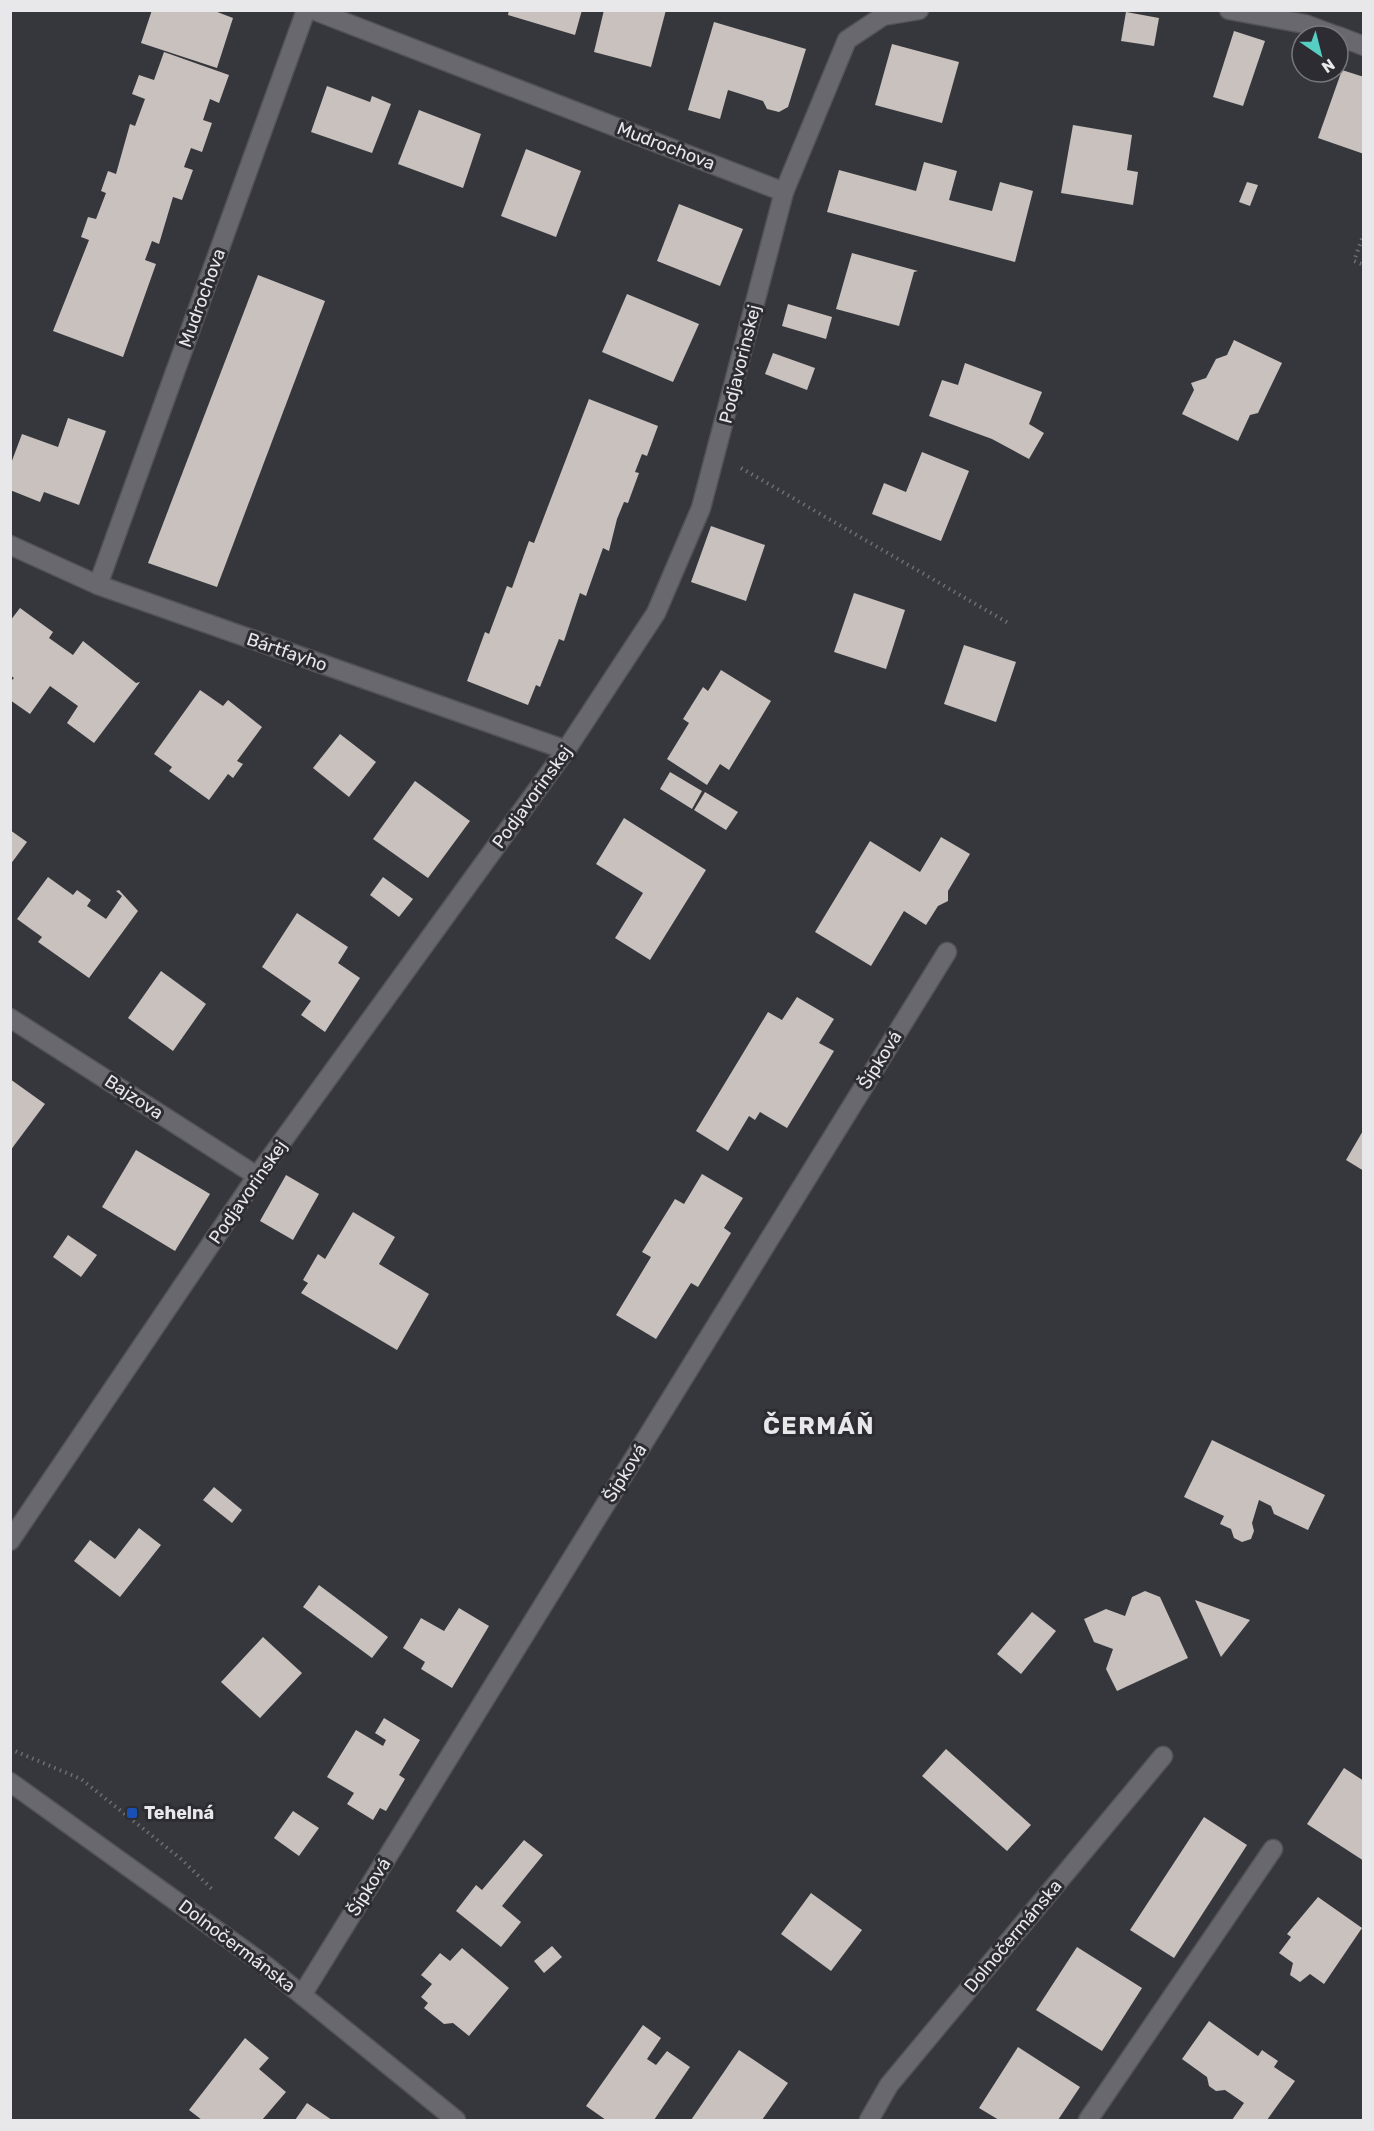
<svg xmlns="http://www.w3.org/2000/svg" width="1374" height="2131" font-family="Rubik,sans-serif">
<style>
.building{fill:#c8c1bd}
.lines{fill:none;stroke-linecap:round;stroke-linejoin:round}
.minor-casing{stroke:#535357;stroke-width:21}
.tertiary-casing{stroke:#535357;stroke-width:21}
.path{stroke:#6e6e73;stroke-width:4;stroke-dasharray:1.5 4.5;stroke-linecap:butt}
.minor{stroke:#68686e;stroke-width:18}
.tertiary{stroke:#68686e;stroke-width:18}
.transit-dot{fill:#1a4fb4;stroke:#2c2c32;stroke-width:2}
.labels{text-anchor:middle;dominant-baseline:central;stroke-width:6;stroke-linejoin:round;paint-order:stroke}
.street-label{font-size:18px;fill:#e8e8eb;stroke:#2c2c32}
.poi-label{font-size:18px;font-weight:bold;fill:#e8e8eb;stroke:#2c2c32;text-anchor:start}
.district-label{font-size:24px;font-weight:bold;letter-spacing:1.5px;fill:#e8e8eb;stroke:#2c2c32}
</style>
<rect width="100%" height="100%" fill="#36373c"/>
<g class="building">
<path d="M152,10H212L233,18L217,68L141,43Z"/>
<path d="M509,10H582L575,35L508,15Z"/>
<path d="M604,10H666L651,67L594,52Z"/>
<path d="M1126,12L1159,18L1154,46L1121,41Z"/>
<path d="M714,22L806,49L788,107L779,112L767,109L763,101L728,90L720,119L688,110Z"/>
<path d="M1234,31L1265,41L1243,106L1213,97Z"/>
<path d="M892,44L959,62L942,123L875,105Z"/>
<path d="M164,52L229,75L219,103L210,99L203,120L212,123L202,152L191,148L184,167L193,170L182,200L173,197L159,244L152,241L145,260L156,264L123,357L53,331L89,240L81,237L88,217L96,219L106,193L101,191L108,171L116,174L130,124L135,126L145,99L132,94L139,75L154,80Z"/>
<path d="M1342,70L1364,77V154L1318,138Z"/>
<path d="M327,86L370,102L372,96L391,104L372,153L311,132Z"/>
<path d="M419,110L481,134L463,188L398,164Z"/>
<path d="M1073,125L1132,135L1127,170L1138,172L1133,205L1061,193Z"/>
<path d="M526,149L581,171L556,237L501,216Z"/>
<path d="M924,162L957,171L949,200L992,211L1000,182L1033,191L1015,262L827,212L839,170L916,191Z"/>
<path d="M1247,182L1258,185L1250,206L1239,202Z"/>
<path d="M679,204L743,229L720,286L657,261Z"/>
<path d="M852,253L918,271L914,272L899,326L836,309Z"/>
<path d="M258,275L325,301L217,587L148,563Z"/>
<path d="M627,294L699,324L673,382L602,352Z"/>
<path d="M788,304L832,317L826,339L782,326Z"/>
<path d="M1234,340L1282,363L1258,413L1250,415L1238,441L1182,414L1194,390L1191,383L1206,378L1216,359L1227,355Z"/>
<path d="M773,353L815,368L807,390L765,374Z"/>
<path d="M965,363L1042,392L1029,424L1044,433L1029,459L992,439L929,416L942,380L958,385Z"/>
<path d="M589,399L658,426L647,456L642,454L635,472L639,473L628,503L624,502L617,519L609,551L603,548L586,596L580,593L564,641L559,639L540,687L536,685L528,705L467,681L485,632L489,634L507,586L512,588L529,541L534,543Z"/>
<path d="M68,418L106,431L79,505L44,492L40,502L10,490V466L22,434L58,447Z"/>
<path d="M922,452L969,471L941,541L872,514L884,483L906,492Z"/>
<path d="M711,526L765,545L746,601L691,582Z"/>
<path d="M854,593L905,610L886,669L834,652Z"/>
<path d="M20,608L53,632L49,638L73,655L83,641L136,683L140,682L94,743L67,723L78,706L50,686L30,714L10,700V682L14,678L10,675V621Z"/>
<path d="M964,645L1016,662L996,722L944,704Z"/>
<path d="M721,670L771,701L729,770L720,764L707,785L667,759L689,723L683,719L703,687L708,691Z"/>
<path d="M200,690L223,706L228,700L262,727L237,761L243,764L233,778L228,774L209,800L169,771L172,767L154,754Z"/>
<path d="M340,734L376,762L349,797L313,768Z"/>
<path d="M670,772L702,791L692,809L660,789Z"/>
<path d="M415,781L470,821L428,878L373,839Z"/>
<path d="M705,792L738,812L726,830L694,810Z"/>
<path d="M624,818L706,870L650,960L615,938L643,893L596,864Z"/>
<path d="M10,830L27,842L10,865Z"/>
<path d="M941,837L970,854L948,891V901L938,906L926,925L904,911L871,966L815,932L870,841L920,872Z"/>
<path d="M48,877L73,895L77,890L91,900L87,906L106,919L122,896L116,891L119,890L138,911L89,978L38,942L42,937L17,919Z"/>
<path d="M383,877L413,899L399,917L370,895Z"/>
<path d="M297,913L348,947L338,963L360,978L325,1032L301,1015L311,1001L262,967Z"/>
<path d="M161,971L206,1004L173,1051L128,1018Z"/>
<path d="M797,997L834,1019L819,1043L834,1051L787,1128L760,1112L755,1120L749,1116L728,1151L696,1131L768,1012L782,1020Z"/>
<path d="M10,1079L45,1104L10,1151Z"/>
<path d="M1364,1129V1171L1346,1160Z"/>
<path d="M136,1150L210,1194L175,1251L102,1207Z"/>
<path d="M702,1174L743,1198L724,1228L731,1233L698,1287L691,1283L656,1339L616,1315L651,1257L642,1252L675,1199L684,1204Z"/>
<path d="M286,1175L319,1194L293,1240L260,1221Z"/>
<path d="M353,1212L395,1237L379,1264L429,1294L397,1350L301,1293L308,1283L303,1280L318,1254L325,1259Z"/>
<path d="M68,1235L97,1255L81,1277L53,1257Z"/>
<path d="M1212,1440L1325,1495L1308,1530L1274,1514L1271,1506L1259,1500L1252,1523L1254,1531L1251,1539L1242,1542L1234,1538L1231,1529L1220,1524L1224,1516L1184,1497Z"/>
<path d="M214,1487L242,1510L232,1523L203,1500Z"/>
<path d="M139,1528L161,1545L120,1597L74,1561L90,1540L115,1559Z"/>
<path d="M319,1585L388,1637L372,1658L303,1607Z"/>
<path d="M1145,1591L1160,1597L1188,1658L1117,1691L1106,1669L1113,1649L1094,1642L1084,1619L1106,1609L1125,1616L1132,1597Z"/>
<path d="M1195,1600L1250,1620L1221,1657Z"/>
<path d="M459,1608L489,1626L452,1688L421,1669L425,1662L403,1648L421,1618L444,1631Z"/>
<path d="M1032,1612L1056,1631L1021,1674L997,1654Z"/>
<path d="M263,1637L302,1673L260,1718L221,1682Z"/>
<path d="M384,1718L420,1740L399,1775L405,1779L386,1811L380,1808L373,1820L347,1804L354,1793L327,1777L356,1730L383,1746L386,1740L375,1733Z"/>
<path d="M946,1749L1031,1825L1007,1851L922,1776Z"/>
<path d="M1344,1768L1364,1781V1861L1307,1824Z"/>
<path d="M293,1811L319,1828L299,1856L274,1838Z"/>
<path d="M1204,1817L1247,1845L1174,1958L1130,1930Z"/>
<path d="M524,1840L543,1855L502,1906L521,1922L501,1947L456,1911L476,1885L482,1890Z"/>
<path d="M811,1893L862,1930L831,1971L781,1934Z"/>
<path d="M1318,1897L1362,1928L1324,1984L1310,1974L1300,1982L1290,1975L1293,1963L1279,1953L1291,1937L1287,1934Z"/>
<path d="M552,1946L562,1957L544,1973L534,1961Z"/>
<path d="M1077,1947L1142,1988L1102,2051L1036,2010Z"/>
<path d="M462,1948L509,1988L469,2036L453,2023L444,2024L424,2008L428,2003L421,1997L432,1984L421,1975L440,1953L450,1961Z"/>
<path d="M1209,2021L1258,2056L1262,2050L1278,2061L1274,2067L1295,2081L1267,2120H1232L1244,2103L1225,2090L1216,2091L1209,2086L1207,2077L1182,2059Z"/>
<path d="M643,2025L661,2038L647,2059L656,2065L667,2051L690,2067L654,2120H606L586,2106Z"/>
<path d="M245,2038L269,2058L259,2069L286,2092L262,2120H202L189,2110Z"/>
<path d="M1018,2047L1080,2087L1058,2120H999L979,2108Z"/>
<path d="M739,2050L788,2083L762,2120H691Z"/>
<path d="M307,2103L332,2120H295Z"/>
</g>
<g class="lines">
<g class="minor-casing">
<g id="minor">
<path d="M313,10L784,192"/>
<path d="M1229,10L1305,24L1337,36"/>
<path d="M1338,36L1364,46"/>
<path d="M10,545L98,585L566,750"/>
<path d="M98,585L306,10"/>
<path d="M10,1018L257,1176"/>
<path d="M10,1541L257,1176L566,750L656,613L701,508L784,192L847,40L883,16L919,10"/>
<path d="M302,1995L947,952"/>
<path d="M869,2120L889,2085L1163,1756"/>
<path d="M1088,2120L1273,1849"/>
</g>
</g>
<g class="tertiary-casing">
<path id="tertiary" d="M10,1782L265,1965L456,2120"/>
</g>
<g class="path">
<path d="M1364,233L1354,261L1364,265"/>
<path d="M741,468L1010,624"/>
<path d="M10,1749L81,1779L181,1859L212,1889"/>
</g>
<use href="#minor" class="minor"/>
<use href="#tertiary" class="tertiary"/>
</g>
<rect class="transit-dot" x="126" y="1807" width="12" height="12" rx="3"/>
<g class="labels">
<g class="street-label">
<text transform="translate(666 146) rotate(21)">Mudrochova</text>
<text transform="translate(202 298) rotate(-70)">Mudrochova</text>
<text transform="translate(740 364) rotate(-76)">Podjavorinskej</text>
<text transform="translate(287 652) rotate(19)">Bártfayho</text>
<text transform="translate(532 797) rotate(-54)">Podjavorinskej</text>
<text transform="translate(880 1060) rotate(-58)">Šípková</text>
<text transform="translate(134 1097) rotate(33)">Bajzova</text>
<text transform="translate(248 1192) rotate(-55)">Podjavorinskej</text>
<text transform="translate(625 1473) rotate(-58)">Šípková</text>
<text transform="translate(369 1887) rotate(-58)">Šípková</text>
<text transform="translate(1013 1936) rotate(-50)">Dolnočermánska</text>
<text transform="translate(237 1946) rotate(37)">Dolnočermánska</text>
</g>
<g class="poi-label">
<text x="144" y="1813">Tehelná</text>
</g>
<g class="district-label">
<text x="819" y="1426">ČERMÁŇ</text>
</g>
</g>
<rect width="1374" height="2131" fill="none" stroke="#e8e8eb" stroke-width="24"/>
<g transform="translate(1320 54) rotate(145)"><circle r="28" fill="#2c2c32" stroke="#77777c" stroke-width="1.5"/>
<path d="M0-4.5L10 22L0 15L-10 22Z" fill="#56cec3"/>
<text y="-9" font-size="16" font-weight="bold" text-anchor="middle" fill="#e8e8eb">N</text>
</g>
</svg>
